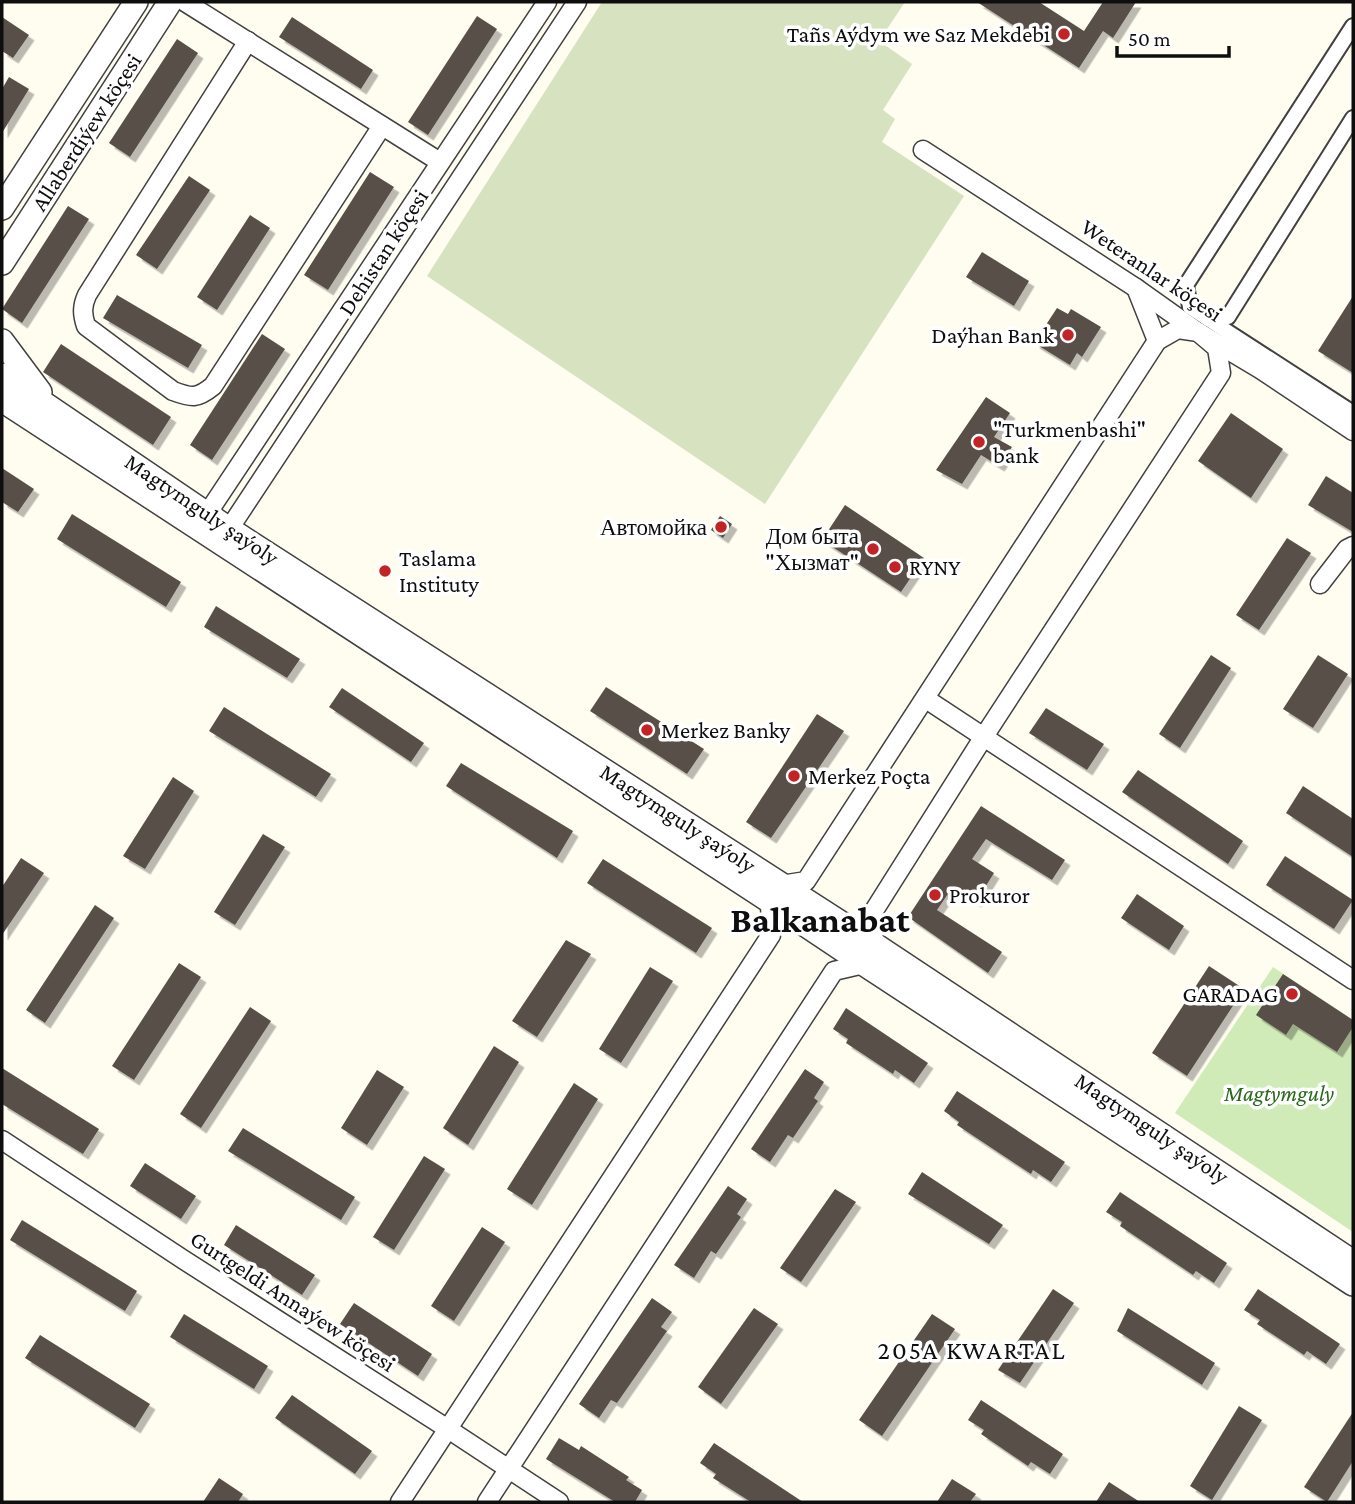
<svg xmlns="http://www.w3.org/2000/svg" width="1355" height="1504" font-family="'Crimson Pro',serif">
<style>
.green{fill:#d1ebb8}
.cemetery{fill:#d6e2c0}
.building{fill:#58504a;filter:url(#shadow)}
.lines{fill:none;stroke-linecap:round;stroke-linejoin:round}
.pedestrian-casing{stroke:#414141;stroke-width:18}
.minor-casing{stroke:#414141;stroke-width:21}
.tertiary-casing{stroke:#414141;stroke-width:26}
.pedestrian{stroke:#fff;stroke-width:14}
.minor{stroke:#fff;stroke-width:18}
.tertiary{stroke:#fff;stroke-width:23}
.poi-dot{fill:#c32226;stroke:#fff;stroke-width:2.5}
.labels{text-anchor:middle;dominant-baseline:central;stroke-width:7;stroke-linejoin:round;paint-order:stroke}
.poi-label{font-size:23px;fill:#0e0e0e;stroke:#fff;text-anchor:start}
.street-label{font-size:23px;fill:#0e0e0e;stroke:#fff}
.park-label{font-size:23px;font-style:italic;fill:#2a691c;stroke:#fff}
.quarter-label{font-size:26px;letter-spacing:2px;fill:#0e0e0e;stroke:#fff}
.town-label{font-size:37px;font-weight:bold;fill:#0e0e0e;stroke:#fff}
</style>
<defs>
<filter id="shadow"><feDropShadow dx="5.5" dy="5.5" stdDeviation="0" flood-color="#0004"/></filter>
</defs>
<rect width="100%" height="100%" fill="#fffcf0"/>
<path class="green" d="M1273,967L1353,1020V1232L1175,1113Z"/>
<path class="cemetery" d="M602,2H905L879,41L912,64L883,110L895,119L882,142L964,196L765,504L427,276Z"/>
<g class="building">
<path d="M977,2H1039L1084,31L1103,2H1136L1113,38L1103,31L1079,68Z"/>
<path d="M477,16L497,29L428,135L408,122Z"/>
<path d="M2,17L29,35L13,58L2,51Z"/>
<path d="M292,17L373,70L361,89L279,37Z"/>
<path d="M177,39L198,53L130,157L109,143Z"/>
<path d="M9,77L29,89L2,133V89Z"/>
<path d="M370,172L394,187L328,290L304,275Z"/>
<path d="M189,176L210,190L157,269L136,255Z"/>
<path d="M68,206L89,219L22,323L2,309Z"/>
<path d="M250,215L270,228L217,310L197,297Z"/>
<path d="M982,252L1029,281L1014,306L966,277Z"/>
<path d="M117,295L202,345L188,368L103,318Z"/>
<path d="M1353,296V373L1318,351Z"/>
<path d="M1057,308L1068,314L1071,309L1101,327L1082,357L1077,353L1070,365L1034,343Z"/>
<path d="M262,334L285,349L212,460L190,445Z"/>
<path d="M61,344L171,417L153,445L43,372Z"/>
<path d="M986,397L1010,413L994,437L1012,447L999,466L981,455L962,484L936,470Z"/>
<path d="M1231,413L1283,449L1251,498L1198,461Z"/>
<path d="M2,468L34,489L18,512L2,502Z"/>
<path d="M1326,476L1353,493V532L1308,505Z"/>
<path d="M845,505L924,558L901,592L822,540Z"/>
<path d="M72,514L181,582L166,607L57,539Z"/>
<path d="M720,516L732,524L723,538L711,530Z"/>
<path d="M1287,538L1311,553L1259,630L1236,615Z"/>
<path d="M216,606L300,659L287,678L204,627Z"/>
<path d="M1211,655L1231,668L1180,748L1159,734Z"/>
<path d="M1318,655L1348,674L1313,728L1283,709Z"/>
<path d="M606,687L704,749L687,774L590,711Z"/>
<path d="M342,688L424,743L411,762L329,707Z"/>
<path d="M224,707L331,774L316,797L209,731Z"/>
<path d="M1046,708L1104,744L1087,770L1029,733Z"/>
<path d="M817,714L844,731L771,838L746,822Z"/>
<path d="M461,763L573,831L557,858L446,786Z"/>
<path d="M1138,770L1243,841L1228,864L1122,792Z"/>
<path d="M173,777L194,791L145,869L123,856Z"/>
<path d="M1303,786L1353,819V857L1286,813Z"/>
<path d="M981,806L1065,860L1052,880L986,839L972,859L994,873L976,902L952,888L937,910L1002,952L988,973L908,917Z"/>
<path d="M263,834L285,847L235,925L214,912Z"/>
<path d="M1285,856L1353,900L1334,929L1266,885Z"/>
<path d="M21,858L44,873L2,935V887Z"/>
<path d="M603,859L712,928L696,953L587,883Z"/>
<path d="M1137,894L1184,926L1169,950L1121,918Z"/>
<path d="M95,905L114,918L45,1023L26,1010Z"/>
<path d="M566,940L591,954L537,1037L512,1021Z"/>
<path d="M179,963L201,977L134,1080L112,1066Z"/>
<path d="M1209,966L1244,989L1187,1076L1152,1053Z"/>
<path d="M650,967L673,981L621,1063L599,1049Z"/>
<path d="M1283,974L1353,1020V1027L1337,1052L1293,1024L1286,1035L1256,1015Z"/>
<path d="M250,1007L271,1021L201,1128L180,1114Z"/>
<path d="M846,1008L928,1063L914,1083L895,1070L893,1074L846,1043L848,1039L833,1029Z"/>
<path d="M494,1046L519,1062L468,1145L443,1128Z"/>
<path d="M2,1068L99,1129L83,1154L2,1104Z"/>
<path d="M805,1069L824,1082L814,1098L818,1101L793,1138L788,1135L770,1162L751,1149Z"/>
<path d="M377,1070L404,1087L367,1145L341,1128Z"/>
<path d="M574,1083L598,1099L532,1205L507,1189Z"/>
<path d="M957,1091L1065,1162L1051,1182L1033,1170L1031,1174L957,1125L959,1122L944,1111Z"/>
<path d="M243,1128L355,1197L341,1220L228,1151Z"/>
<path d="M424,1156L445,1169L394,1250L373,1237Z"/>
<path d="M145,1163L196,1196L181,1219L130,1186Z"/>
<path d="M922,1172L1003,1225L989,1244L908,1194Z"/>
<path d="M728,1186L747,1199L737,1214L741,1217L716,1254L711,1251L694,1278L674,1265Z"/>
<path d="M835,1189L856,1202L801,1282L780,1268Z"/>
<path d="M1120,1192L1227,1263L1214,1283L1196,1271L1193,1275L1120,1226L1122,1222L1106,1212Z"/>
<path d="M22,1220L137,1291L125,1311L10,1240Z"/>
<path d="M236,1225L315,1275L302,1295L224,1245Z"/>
<path d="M482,1227L505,1242L454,1321L431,1306Z"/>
<path d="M1053,1289L1074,1303L1020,1383L998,1370Z"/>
<path d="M1258,1289L1340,1344L1326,1364L1307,1351L1304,1355L1257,1324L1260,1320L1244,1310Z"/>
<path d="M652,1298L672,1312L661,1327L667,1331L617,1403L611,1400L599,1418L579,1404Z"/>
<path d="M354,1303L432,1354L418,1376L340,1324Z"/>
<path d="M754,1308L778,1324L721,1404L698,1387Z"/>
<path d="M1128,1308L1215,1363L1202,1385L1117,1331Z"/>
<path d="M184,1314L268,1366L254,1389L170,1337Z"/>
<path d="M932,1314L955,1329L882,1436L859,1420Z"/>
<path d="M40,1335L150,1404L135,1428L25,1358Z"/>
<path d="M292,1395L372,1451L355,1474L275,1418Z"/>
<path d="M981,1400L1063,1454L1050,1474L1031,1462L1028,1466L981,1434L984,1430L968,1420Z"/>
<path d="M1239,1406L1262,1420L1212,1500L1190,1486Z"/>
<path d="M1353,1412V1461L1327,1502L1304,1487Z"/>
<path d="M559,1438L579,1450L581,1446L629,1477L626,1480L642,1490L635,1502H615L546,1459Z"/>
<path d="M714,1443L803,1502H751L713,1478L716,1474L700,1463Z"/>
<path d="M219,1478L243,1494L238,1502H203Z"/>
<path d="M952,1479L976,1494L970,1502H937Z"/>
<path d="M1109,1482L1140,1502H1096Z"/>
</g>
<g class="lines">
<g class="pedestrian-casing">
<g id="pedestrian">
<path d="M1353,26L1186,285L1190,307L1208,319L1228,317L1353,118"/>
<path d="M1208,319L1353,413"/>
</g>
</g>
<g class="minor-casing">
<g id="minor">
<path d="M185,2L440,162"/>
<path d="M248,41L87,295C82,306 82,314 86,326L173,391C192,398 197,399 213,386L382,126"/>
<path d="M923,150L1136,288L1198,332L1260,369L1353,431"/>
<path d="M1136,288L1157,341"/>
<path d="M207,514L547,2"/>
<path d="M229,529L577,2"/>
<path d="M1320,584L1347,549L1353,546"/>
<path d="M926,699L1353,980"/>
<path d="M2,1140L184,1260L448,1429L559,1502"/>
<path d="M400,1502L771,935L770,901L781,885L806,881L1157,341L1178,329L1198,332L1217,348L1221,373L983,738L870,917L875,945L864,964L834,971L487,1502"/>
</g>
</g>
<g class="tertiary-casing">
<g id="tertiary">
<path d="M2,208L136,2"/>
<path d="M2,263L170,2"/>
<path d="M2,341L40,392"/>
<path d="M2,375L229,529L875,945L1353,1262"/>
<path d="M2,400L770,901L864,964L1353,1284"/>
</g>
</g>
<use href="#pedestrian" class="pedestrian"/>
<use href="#minor" class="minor"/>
<use href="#tertiary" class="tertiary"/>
</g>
<g class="poi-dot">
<circle cx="1064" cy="34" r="7"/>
<circle cx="1068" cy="335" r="7"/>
<circle cx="979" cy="442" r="7"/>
<circle cx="721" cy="527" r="7"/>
<circle cx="873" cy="549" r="7"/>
<circle cx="895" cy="567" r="7"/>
<circle cx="385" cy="571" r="7"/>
<circle cx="647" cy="730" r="7"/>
<circle cx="794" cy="776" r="7"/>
<circle cx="935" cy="895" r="7"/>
<circle cx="1292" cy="994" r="7"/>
</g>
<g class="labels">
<g class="poi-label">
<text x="1050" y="34" text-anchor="end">Tañs Aýdym we Saz Mekdebi</text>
<text x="1054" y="335" text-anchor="end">Daýhan Bank</text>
<text x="993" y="429">"Turkmenbashi"<tspan x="993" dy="26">bank</tspan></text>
<text x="707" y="527" text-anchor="end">Автомойка</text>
<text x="859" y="536" text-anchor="end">Дом быта<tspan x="859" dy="26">"Хызмат"</tspan></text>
<text x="399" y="558">Taslama<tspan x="399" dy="26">Instituty</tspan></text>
<text x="909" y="567">RYNY</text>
<text x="661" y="730">Merkez Banky</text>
<text x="808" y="776">Merkez Poçta</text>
<text x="949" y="895">Prokuror</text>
<text x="1278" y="994" text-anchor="end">GARADAG</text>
</g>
<g class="street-label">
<text transform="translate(86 132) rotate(-57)">Allaberdiýew köçesi</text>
<text transform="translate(383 252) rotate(-57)">Dehistan köçesi</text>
<text transform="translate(1152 270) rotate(34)">Weteranlar köçesi</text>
<text transform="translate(202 509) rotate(34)">Magtymguly şaýoly</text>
<text transform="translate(678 818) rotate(33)">Magtymguly şaýoly</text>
<text transform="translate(1152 1128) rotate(34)">Magtymguly şaýoly</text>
<text transform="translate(293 1301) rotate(33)">Gurtgeldi Annaýew köçesi</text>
</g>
<g class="park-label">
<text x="1279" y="1093">Magtymguly</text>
</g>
<g class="quarter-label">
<text x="972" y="1350">205A KWARTAL</text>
</g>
<g class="town-label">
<text x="820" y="919">Balkanabat</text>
</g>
</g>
<rect width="1355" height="1504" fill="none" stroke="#0e0e0e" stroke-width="7"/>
<path d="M1117 46v10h112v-10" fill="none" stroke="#0e0e0e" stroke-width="3.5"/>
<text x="1128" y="46" font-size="21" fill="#0e0e0e" stroke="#ffffff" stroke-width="5" paint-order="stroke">50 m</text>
</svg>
